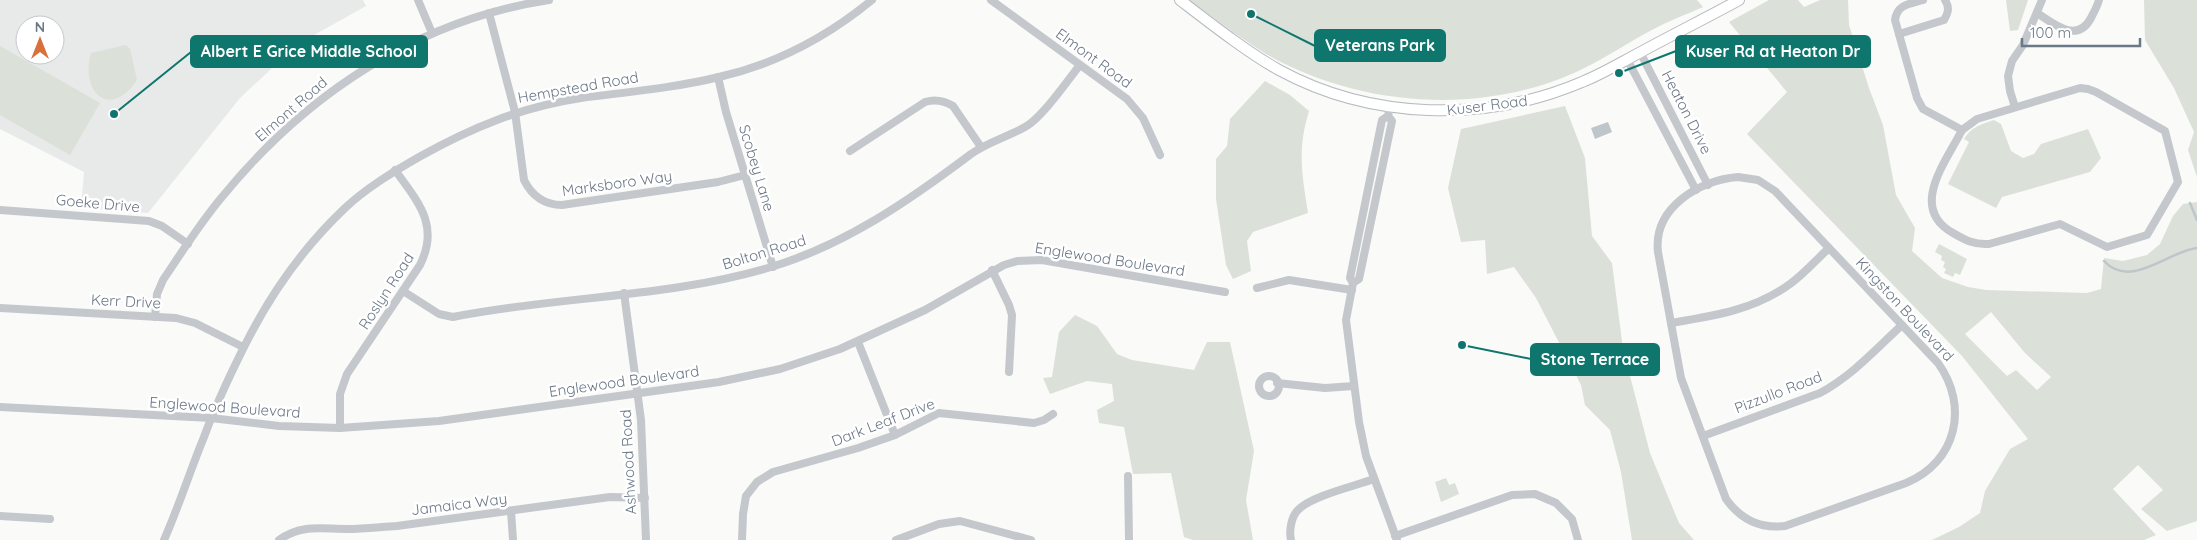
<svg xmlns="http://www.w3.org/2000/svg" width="2197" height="540" font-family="Quicksand,sans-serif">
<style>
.built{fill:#e8e9e9;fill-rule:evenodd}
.green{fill:#dbe0d9;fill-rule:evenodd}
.water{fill:#bec6cb}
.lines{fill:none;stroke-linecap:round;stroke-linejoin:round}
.stream{stroke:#bec6cb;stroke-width:2.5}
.secondary-casing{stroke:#b6bbc0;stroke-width:12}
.street{stroke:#c4c7cb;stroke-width:8}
.secondary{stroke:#fff;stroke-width:10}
.labels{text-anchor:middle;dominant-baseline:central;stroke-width:5;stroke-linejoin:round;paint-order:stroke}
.street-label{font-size:15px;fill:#6b7887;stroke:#fff}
.leader{fill:none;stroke:#0f766e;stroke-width:2}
.callout-dot{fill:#0f766e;stroke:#fff;stroke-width:2}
.callout{fill:#0f766e;stroke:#0f766e;stroke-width:2}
.callout-label{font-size:16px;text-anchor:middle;font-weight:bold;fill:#fff}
</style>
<rect width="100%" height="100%" fill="#fafaf8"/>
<path class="built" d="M0,0H363L366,6L298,44L240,98L148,213L81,208L84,172L0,129ZM25,25H55V55H25Z"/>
<g class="green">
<path d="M1189,0H1697L1703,7C1685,15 1666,22 1648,32C1619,48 1593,66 1562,78C1468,115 1353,104 1266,54C1240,38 1214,18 1189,0Z"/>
<path d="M1769,0H1798L1804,7L1820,0H1848L1849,25L1869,88L1883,125L1896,195L1915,228L1912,251L1942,278L1968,287L1986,290L2087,293L2101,289L2104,258L2123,261L2147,255L2160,244L2173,216L2183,204L2197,202V521L2167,531L2141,509L2163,490L2138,465L2113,489L2156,535L2144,540H1932L1959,527L1980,513L1985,491L2010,449L2028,439L1962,356L1747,134L1787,92L1729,22ZM1991,312L2025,353L2051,377L2037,390L2016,370L2007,376L1965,334Z"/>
<path d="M2006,0H2028L2018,30L2010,31Z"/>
<path d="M2144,0H2197V177L2188,150L2194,132L2174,88L2145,40Z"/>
<path d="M126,45L130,49L137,80C110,120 80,93 91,53Z"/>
<path d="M0,46L100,103L70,155L0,115Z"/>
<path d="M1265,81L1290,95L1309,111C1297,150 1302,174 1308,213L1253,232L1247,241L1251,271L1233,279L1226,265L1216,199V159L1227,146L1230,119Z"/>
<path d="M1565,106L1585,158L1592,236L1612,263L1623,349L1650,453L1679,523L1694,540H1632L1621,472L1610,430L1585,405L1581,385L1536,298L1514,267L1487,274L1485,240L1461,242L1448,188L1461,129Z"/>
<path d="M1994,120L2001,124L2011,151L2023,158L2034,154L2041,144L2088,129L2101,158L2090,172L2002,197L1996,208L1948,184L1969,142L1964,139C1971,127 1982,124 1994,120Z"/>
<path d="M1939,244L1967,259L1960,275L1955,273L1953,277L1944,273L1946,269L1943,267L1945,262L1941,260L1942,256L1935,252Z"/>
<path d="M1075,315L1097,326L1117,354L1132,360L1194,370L1207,342H1230L1254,451L1246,500L1253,540H1193L1184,537L1171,473L1133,474L1124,427L1099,423L1097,410L1114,401L1112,384L1087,381L1050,394L1043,378L1052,377L1059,332Z"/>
<path d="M1446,478L1449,485L1455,483L1459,494L1441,502L1435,482Z"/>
</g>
<path class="water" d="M1608,122L1612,132L1595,139L1591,128Z"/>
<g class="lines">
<g class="stream">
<path d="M2190,203L2197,220"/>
<path d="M2104,261C2131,290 2168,251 2197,248"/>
</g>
<g class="secondary-casing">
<path id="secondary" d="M1180,0C1210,23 1247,52 1279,70C1371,120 1486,123 1582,82C1602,74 1620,63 1639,53C1672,35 1706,18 1739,0"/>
</g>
<g class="street">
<path d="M418,0L432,33"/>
<path d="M991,0L1127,99L1143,118L1160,155"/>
<path d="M1923,0C1910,4 1897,4 1895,20L1917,98L1923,109L1962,130"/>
<path d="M489,13L515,112L524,180C532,196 544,205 562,205L718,182L745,175"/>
<path d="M2037,13C2054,24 2077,44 2091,18C2094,12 2097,7 2099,0"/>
<path d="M1899,34L1944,20C1948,13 1950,8 1945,0"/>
<path d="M1640,52L1708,185"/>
<path d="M1627,59L1696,190"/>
<path d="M718,77L726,112L773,267"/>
<path d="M2080,88L2088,89L2096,92L2165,131L2178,182L2147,235L2107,247L2060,224L1989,244C1974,245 1965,240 1953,233C1908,208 1946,162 1962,130L1977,119Z"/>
<path d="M2015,107L2010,91L2008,76L2012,61L2023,45L2042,0"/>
<path d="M1388,116L1392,121L1359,279L1353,283L1346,320L1359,422L1366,456L1397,540"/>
<path d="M850,151L925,102C935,99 943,100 953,106L981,147"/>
<path d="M1738,177L1758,180L1775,191L1938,363C1969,406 1957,462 1906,483L1785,526C1760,529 1741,520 1726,499L1681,378L1658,252C1653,208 1699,180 1738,177Z"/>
<path d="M0,210L149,221L162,226L188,244"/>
<path d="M992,270L1009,305L1012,315L1009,372"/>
<path d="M1353,283L1350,278L1382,120L1388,116L1389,111"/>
<path d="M1257,288L1289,280L1352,290"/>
<path d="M403,291L439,314L453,317C558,296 668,298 771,267C845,245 910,200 971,154C988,142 1007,137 1025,127C1042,118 1067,81 1080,65"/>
<path d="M624,293L641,420L646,540"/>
<path d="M0,308L176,318L195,323L243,347"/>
<path d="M155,317L157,294L163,280C182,252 200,223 222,197C305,95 417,20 549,0"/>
<path d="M1671,323C1714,316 1754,310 1790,284C1804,274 1816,260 1829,248"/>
<path d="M858,342L895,435"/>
<circle cx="1269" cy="386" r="10"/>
<path d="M1277,383L1325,388L1354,386"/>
<path d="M0,407L211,418L279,426L340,428L439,421L719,382L780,369L840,349L925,310L1004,265L1017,261L1042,260L1225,292"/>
<path d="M340,428V394L347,374L420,265C440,225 418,202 395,170"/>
<path d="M1703,436L1820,393C1852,376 1876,349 1902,325"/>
<path d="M1128,476L1129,540"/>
<path d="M511,511L513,540"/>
<path d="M0,516L50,519"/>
<path d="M1395,536L1512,495L1535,494L1556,503L1572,519L1578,540"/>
<path d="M164,540C179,506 190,471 204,437C215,407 229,377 243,349C268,298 303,248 344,209C366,188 393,172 419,157C471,128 521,107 581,98C627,92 674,88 719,77C776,64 827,37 872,0"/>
<path d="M279,540C301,524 321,529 347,529C364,529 380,527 397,526L610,497L645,498"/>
<path d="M742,540L743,514L746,496L757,482L773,472L858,448L895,435L939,413L1034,423L1044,420L1053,414"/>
<path d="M896,540L939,524L960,521L1031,540"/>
<path d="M1291,540C1289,531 1291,517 1298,510C1311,496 1355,486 1374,479"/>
</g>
<use href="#secondary" class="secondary"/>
</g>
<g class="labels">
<g class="street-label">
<text transform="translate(1094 58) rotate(36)">Elmont Road</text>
<text transform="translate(578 87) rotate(-10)">Hempstead Road</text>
<text transform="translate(1487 105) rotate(-7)">Kuser Road</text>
<text transform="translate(291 109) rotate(-41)">Elmont Road</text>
<text transform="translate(1687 112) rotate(63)">Heaton Drive</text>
<text transform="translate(757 168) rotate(73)">Scobey Lane</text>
<text transform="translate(617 183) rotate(-8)">Marksboro Way</text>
<text transform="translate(98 203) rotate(5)">Goeke Drive</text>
<text transform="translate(764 252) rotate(-17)">Bolton Road</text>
<text transform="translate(1110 259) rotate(9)">Englewood Boulevard</text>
<text transform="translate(386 291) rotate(-57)">Roslyn Road</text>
<text transform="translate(126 301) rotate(3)">Kerr Drive</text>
<text transform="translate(1905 309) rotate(47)">Kingston Boulevard</text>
<text transform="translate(624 381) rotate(-8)">Englewood Boulevard</text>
<text transform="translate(1778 392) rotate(-21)">Pizzullo Road</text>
<text transform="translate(225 407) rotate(4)">Englewood Boulevard</text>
<text transform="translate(883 422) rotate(-21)">Dark Leaf Drive</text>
<text transform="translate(628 462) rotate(-93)">Ashwood Road</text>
<text transform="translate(459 504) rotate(-7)">Jamaica Way</text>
</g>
</g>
<path class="leader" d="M1251 14L1315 46M1619 73L1676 51M114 114L191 52M1462 345L1531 359"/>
<g class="callout-dot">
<circle cx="1251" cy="14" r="5"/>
<circle cx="1619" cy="73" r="5"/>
<circle cx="114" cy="114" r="5"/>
<circle cx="1462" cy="345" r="5"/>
</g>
<g class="callout">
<rect x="1315" y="30" width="130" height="31" rx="5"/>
<rect x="1676" y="36" width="194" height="31" rx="5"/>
<rect x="191" y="36" width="236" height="31" rx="5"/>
<rect x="1531" y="344" width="128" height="31" rx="5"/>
</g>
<g class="callout-label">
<text x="1380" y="51">Veterans Park</text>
<text x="1773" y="57">Kuser Rd at Heaton Dr</text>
<text x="309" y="57">Albert E Grice Middle School</text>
<text x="1595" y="365">Stone Terrace</text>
</g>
<g transform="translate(40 40)"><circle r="24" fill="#ffffff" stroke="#c4c9cf"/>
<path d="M0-4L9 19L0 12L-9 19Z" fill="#d7703b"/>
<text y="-8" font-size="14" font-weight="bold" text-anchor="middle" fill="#6b7887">N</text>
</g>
<path d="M2022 38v8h118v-8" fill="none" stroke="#6b7887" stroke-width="2.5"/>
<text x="2030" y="38" font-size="15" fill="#6b7887" stroke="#ffffff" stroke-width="4" paint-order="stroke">100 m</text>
</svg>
